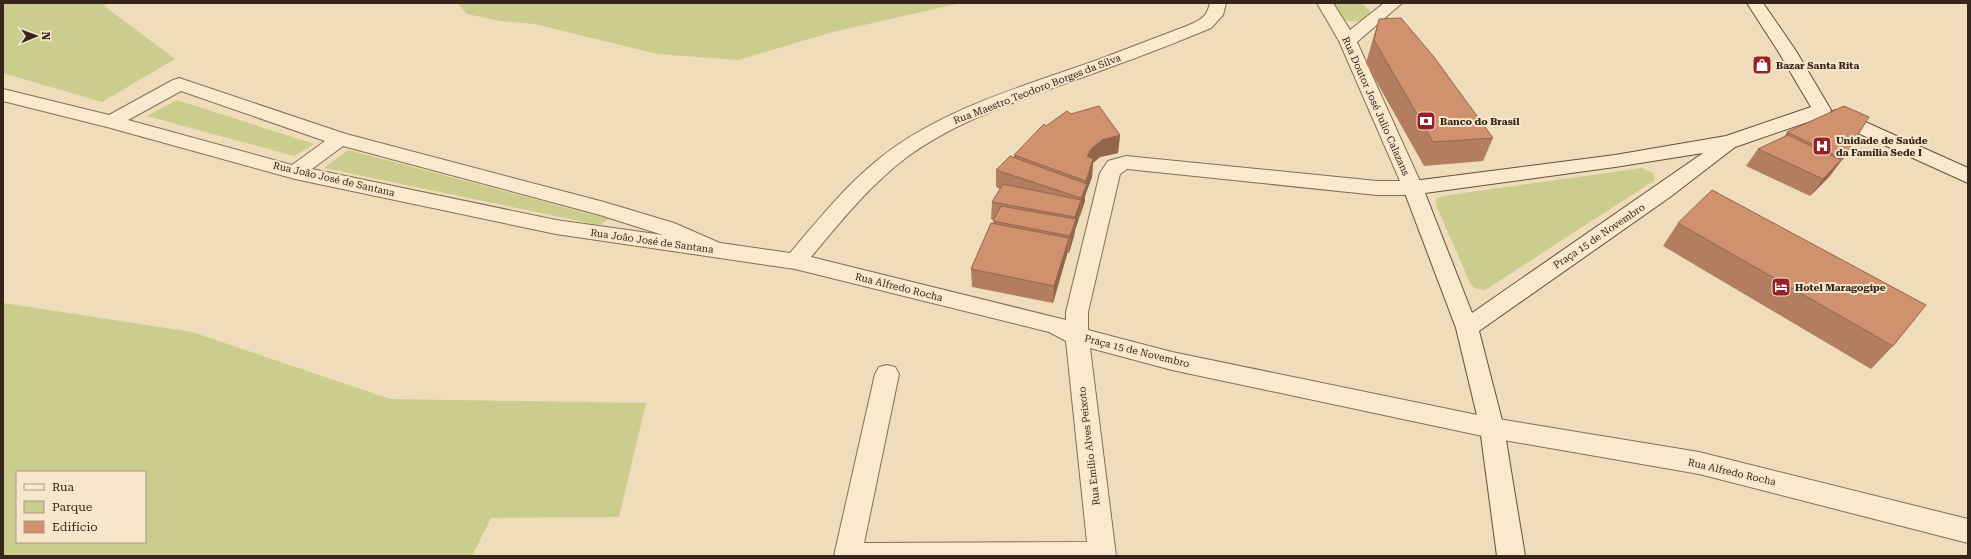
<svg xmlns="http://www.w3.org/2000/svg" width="1971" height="559" font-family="'Roboto Serif',serif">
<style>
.green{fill:#cacd8e;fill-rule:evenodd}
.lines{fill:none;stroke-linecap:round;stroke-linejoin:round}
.street-casing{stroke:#876c54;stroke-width:2}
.secondary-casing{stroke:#684d38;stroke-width:2}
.street{fill:#faeacd;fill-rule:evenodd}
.secondary{fill:#faeacd;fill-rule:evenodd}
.wall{fill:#b37d5f}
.shaded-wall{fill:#92664d}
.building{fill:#d0916e;stroke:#92664d}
.labels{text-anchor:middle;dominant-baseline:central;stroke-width:4;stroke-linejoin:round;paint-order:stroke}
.poi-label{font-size:10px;font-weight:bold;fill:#35251a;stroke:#f7e7ca;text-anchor:start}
.street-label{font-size:10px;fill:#35251a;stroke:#f7e7ca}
</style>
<rect width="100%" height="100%" fill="#efdcba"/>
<g class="green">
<path d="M3,3H109L104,6L175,59L102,102L3,73Z"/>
<path d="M457,3H961L833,32L738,60L657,54L535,24L500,21L467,14Z"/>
<path d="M1331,3H1362L1370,11C1367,23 1348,24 1340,17C1336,14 1334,7 1331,3Z"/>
<path d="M177,100L314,144L294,156L147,116Z"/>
<path d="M348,150L609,219L599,225L324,168Z"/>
<path d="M1642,168L1653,173L1655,180L1485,290L1477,289L1471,285L1436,205V199L1443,196Z"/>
<path d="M3,303L192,332L390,399L646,403L619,517L491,518L472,556H3ZM17,472H145V542H17Z"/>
</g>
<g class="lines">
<g class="street-casing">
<path id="street" d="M1210,3H1226L1223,15L1211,28C1161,49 1109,68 1058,86C1006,105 952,124 907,157C870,185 841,221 811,257L1066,320V312L1100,173L1108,161L1126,156L1377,181H1400L1339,41L1317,3H1333L1350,30L1384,3H1402L1357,42L1423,188L1420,193L1413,195H1377L1127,169L1120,174L1088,312V330L1172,352L1492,418L1699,452L1968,519V543L1699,474L1492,438L1172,370L1090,348L1116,556H834L875,374L879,367L887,365L895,367L899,374L864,543L1087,542L1066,341L1049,332L795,269L556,234L295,179L107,127L3,101V89L109,115L173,80L179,78L346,134L604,202L674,223L720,243L790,253C818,220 846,185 880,158C943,108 1025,86 1100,59C1124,50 1147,41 1171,32C1180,28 1191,25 1199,20C1206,16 1208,11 1210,3ZM181,91L325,141L292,165L128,120ZM343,146L600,215L663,235L556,220L312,169Z"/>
</g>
<g class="secondary-casing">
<path id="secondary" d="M1747,3H1763L1796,51L1831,110L1830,112L1836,110L1843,112L1968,168V183L1829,120L1828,115L1735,147L1670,197L1479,331L1504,428L1525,556H1497L1480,428L1456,328L1403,188L1406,183L1413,181L1615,155L1726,136L1811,107L1778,51ZM1703,153L1472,313L1425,193L1615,167Z"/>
</g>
<use href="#street" class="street"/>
<use href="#secondary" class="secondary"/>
</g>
<g class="wall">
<path d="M1379,19L1493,138L1483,161L1424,166L1366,63L1372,42Z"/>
<path d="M1071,114L1120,135L1118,153L1100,157L1093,163L1092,177L1085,196V201L1075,230L1074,236L1069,253H1067L1053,303L972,287L971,269L993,224L994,220L991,219L992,202L1000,189L996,187V170L1014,157V155L1046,126Z"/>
<path d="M1787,132L1843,159L1830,176L1810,196L1746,166L1758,149L1784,137Z"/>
<path d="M1678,223L1893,346L1871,369L1663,246Z"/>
</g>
<g class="shaded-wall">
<path d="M1120,135L1118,153L1100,157L1093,163L1092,177L1085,196V201L1080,216L1081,198L1086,186L1087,156L1092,148L1102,140Z"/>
<path d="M1841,160L1828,178L1810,196L1823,179Z"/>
<path d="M1081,200L1079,218L1075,230L1074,236L1069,253L1070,236L1075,223V217Z"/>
<path d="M1069,238L1067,255L1053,303L1054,286Z"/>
</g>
<g class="building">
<path d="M1401,18L1434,57L1493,138L1433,142L1374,40L1379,19Z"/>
<path d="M1099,106L1120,135L1102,140L1092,148L1087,156L1093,159L1086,181L1014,155L1044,124L1046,126L1067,111L1071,114Z"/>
<path d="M1844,106L1869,117L1843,159L1787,132Z"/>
<path d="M1788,135L1841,160L1823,179L1758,149Z"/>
<path d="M1010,156L1087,184L1081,198L996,170Z"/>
<path d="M1003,184L1081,200L1075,217L992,202Z"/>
<path d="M1712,190L1926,305L1893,346L1678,223Z"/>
<path d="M1001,206L1076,219L1070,236L993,221Z"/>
<path d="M991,223L1069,238L1054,286L971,269Z"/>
</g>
<defs>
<g id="shop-square" transform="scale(1)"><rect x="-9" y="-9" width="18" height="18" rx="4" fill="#982129" stroke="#f7e7ca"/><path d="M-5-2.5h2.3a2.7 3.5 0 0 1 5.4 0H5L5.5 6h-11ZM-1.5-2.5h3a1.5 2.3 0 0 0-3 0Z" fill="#fff"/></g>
<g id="bank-square" transform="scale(1)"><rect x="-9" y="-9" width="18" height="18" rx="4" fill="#982129" stroke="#f7e7ca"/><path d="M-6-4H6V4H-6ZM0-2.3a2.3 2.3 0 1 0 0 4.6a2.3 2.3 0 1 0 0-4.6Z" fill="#fff"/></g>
<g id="hospital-square" transform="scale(1)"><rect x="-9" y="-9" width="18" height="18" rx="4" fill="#982129" stroke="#f7e7ca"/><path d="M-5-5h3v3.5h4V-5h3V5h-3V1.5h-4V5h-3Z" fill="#fff"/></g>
<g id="hotel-square" transform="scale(1)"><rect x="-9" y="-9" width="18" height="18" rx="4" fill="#982129" stroke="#f7e7ca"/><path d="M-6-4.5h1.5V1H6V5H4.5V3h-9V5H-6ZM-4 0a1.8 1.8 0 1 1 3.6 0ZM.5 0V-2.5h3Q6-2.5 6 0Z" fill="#fff"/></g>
</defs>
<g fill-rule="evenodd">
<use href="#shop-square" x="1762" y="65"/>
<use href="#bank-square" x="1426" y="121"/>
<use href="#hospital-square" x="1822" y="146"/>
<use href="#hotel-square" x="1781" y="287"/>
</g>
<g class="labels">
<g class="poi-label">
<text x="1776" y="65">Bazar Santa Rita</text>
<text x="1440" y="121">Banco do Brasil</text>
<text x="1836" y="140">Unidade de Saúde<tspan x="1836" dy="12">da Família Sede I</tspan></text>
<text x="1795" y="287">Hotel Maragogipe</text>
</g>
<g class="street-label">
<text transform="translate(1037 89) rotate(-21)">Rua Maestro Teodoro Borges da Silva</text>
<text transform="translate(1376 106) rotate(66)">Rua Doutor José Julio Calazans</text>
<text transform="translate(334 179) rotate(13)">Rua João José de Santana</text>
<text transform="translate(1599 236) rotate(-34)">Praça 15 de Novembro</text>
<text transform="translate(652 241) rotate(8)">Rua João José de Santana</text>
<text transform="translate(899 287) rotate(14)">Rua Alfredo Rocha</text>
<text transform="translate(1137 351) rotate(14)">Praça 15 de Novembro</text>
<text transform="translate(1089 446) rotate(-97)">Rua Emílio Alves Peixoto</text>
<text transform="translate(1732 472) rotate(13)">Rua Alfredo Rocha</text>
</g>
</g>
<rect width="1971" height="559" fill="none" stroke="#35251a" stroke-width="8"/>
<rect x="16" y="471" width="130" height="72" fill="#f7e7ca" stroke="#a99984"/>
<rect x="24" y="484" width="20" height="6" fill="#faeacd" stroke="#a99984"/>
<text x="52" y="491" font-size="12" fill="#35251a">Rua</text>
<rect x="24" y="501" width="20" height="12" fill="#cacd8e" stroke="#a99984"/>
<text x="52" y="511" font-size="12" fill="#35251a">Parque</text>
<rect x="24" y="521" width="20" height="12" fill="#d0916e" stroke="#a99984"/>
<text x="52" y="531" font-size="12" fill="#35251a">Edifício</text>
<g transform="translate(36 36) rotate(89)" stroke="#f7e7ca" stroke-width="3" paint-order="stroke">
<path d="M0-3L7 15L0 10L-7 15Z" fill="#35251a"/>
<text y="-6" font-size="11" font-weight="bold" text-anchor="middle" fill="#35251a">N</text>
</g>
</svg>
